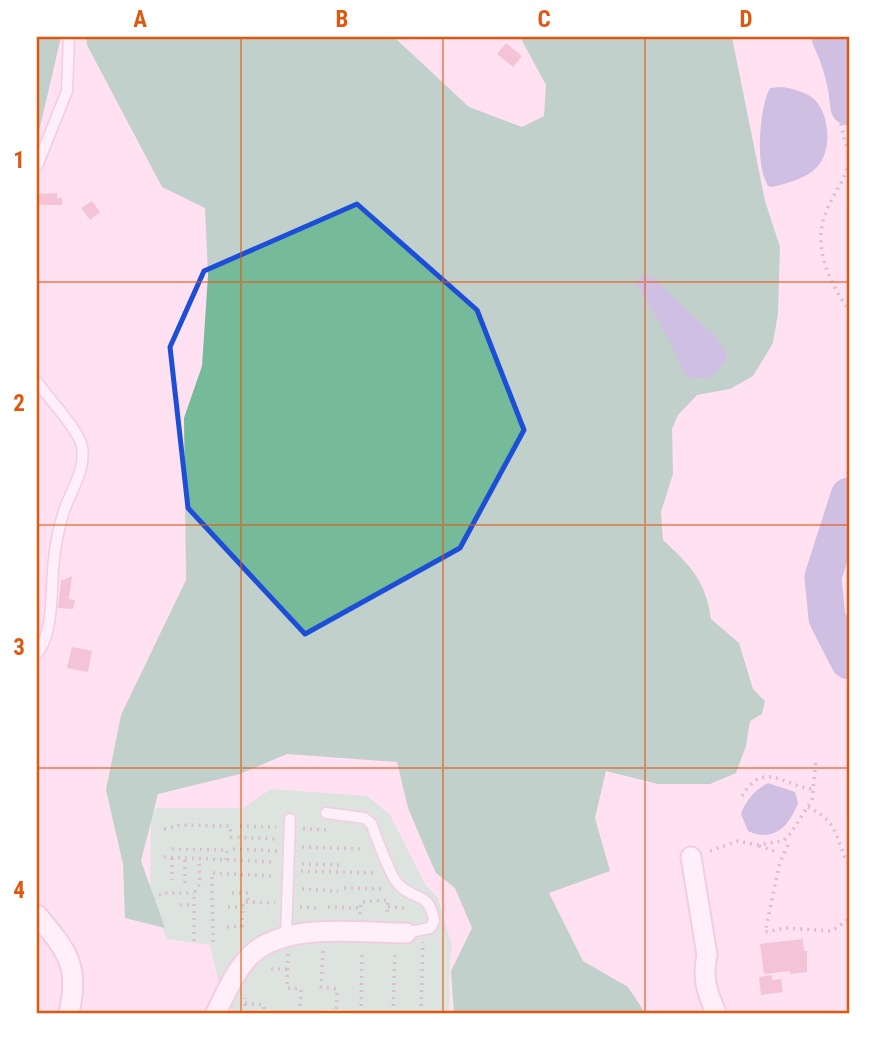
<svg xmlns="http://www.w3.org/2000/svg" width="886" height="1050" font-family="'Roboto Condensed',sans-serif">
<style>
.green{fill:#b3e6cb}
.forest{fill:#75ba99}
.water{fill:#9496d0}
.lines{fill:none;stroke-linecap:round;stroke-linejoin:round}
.river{stroke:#9496d0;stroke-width:37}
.building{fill:#e6a1b3}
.service-casing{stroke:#e2b3cf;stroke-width:13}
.minor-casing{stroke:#e2b3cf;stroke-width:23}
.path{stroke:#ab92a1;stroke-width:3.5;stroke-dasharray:2 5;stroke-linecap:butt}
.service{stroke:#fff;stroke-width:10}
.minor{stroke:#fff;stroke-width:19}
.marked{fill:none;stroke:#1d4ed8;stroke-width:5;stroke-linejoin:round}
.grid{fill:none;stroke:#e0570f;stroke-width:2;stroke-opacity:0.55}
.neatline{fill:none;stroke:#e0570f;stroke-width:2.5}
.grid-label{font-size:23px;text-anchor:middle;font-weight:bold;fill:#e0570f}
</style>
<rect width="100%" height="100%" fill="#ffe1f2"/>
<path class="green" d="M271,789L367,796L390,815L425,884L438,898L452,946L450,958L449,1013H234L221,992L210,945L167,939L150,900L151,814L157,808H243Z"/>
<g class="forest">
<path d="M37,37H61L37,140Z"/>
<path d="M86,37H394L469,107L522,127L544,116L546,85L520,37H732L765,201L780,247L778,313L773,343L753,376L730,389L697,395L678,415L672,429L673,474L661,512L663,540C690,565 706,581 711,619L739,643L753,689L765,701L762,714L750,721L746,746L736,773L710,784H658L606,771L595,818L610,871L549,893L583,961L628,987L645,1013H454L451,971L472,928L455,888L436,873L427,853L408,808L397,762L287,754L240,774L158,794L141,861L165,928L125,918L123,864L106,790L121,715L186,580L184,418L202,366L208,275L205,208L162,187L87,45Z"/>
</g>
<g class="water">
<path d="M781,87C792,88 809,93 816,101C830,117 832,152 817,167C806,179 787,183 773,187L768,186C755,166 759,109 770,88Z"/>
<path d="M643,275L653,278L717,338L727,355V359L709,379L686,377L666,334L635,282Z"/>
<path d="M768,783L795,792L798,803C789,826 774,843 748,831L741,814C746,800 755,790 768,783Z"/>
</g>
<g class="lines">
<g class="river">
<path d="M830,37C841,60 847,82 849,107"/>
<path d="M849,496L823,577L827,618L849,661"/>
</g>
</g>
<g class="building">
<path d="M506,43L522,56L513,67L497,54Z"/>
<path d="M57,193V198H62V205H37V194Z"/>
<path d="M92,201L100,212L90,220L81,208Z"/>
<path d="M72,576L69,599L75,600L73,609L58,608L61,581Z"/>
<path d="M72,647L92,651L88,672L67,668Z"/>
<path d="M803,939L804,951H807V972L790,974V971L764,974L760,944Z"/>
<path d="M772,975V980L781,979L783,992L761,995L759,977Z"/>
</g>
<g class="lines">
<g class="service-casing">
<g id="service">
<path d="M37,166L67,91L69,37"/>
<path d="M37,382C48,398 80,431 82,447C86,469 72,489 65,508C61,520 58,533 56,545C49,577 57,628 37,654"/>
<path d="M326,813L364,818L371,823C376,836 390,876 398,884C415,902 429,890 434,921L430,928L406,933"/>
<path d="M286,936L290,819"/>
</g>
</g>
<g class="minor-casing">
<g id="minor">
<path d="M691,857L707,955C702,978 707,992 716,1013"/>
<path d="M37,915C67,951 80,965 69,1013"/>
<path d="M216,1013C226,993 236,968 253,953C289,922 361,933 406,933"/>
</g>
</g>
<g class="path">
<path d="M819,37L834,65L839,116L849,157"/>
<path d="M849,162C845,180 833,194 826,212C812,246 829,283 849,310"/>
<path d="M742,796C765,759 782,786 813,789"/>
<path d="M808,807C815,811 823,815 828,821C839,833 840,851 849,864"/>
<path d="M240,826L276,827"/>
<path d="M164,829L180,825L230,826L231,837L276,839"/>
<path d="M303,829L330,830"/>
<path d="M788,845L780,862L765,932L785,928L832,931L849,919"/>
<path d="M759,846L774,851"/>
<path d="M302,847L364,849"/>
<path d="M172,849L227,850L226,860"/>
<path d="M233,849L277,851"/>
<path d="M710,851L738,841L757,845L783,841L791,833L812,800L816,760"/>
<path d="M164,857L276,862"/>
<path d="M172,858V880"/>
<path d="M302,864L341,865"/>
<path d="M301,871L374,873"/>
<path d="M185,883V858"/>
<path d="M344,888L384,889"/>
<path d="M302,889L338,891"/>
<path d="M232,893H248V902"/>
<path d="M153,899L163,893H194"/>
<path d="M180,905H194"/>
<path d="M228,907H243"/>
<path d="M300,907L319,908"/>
<path d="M328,907L361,908"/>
<path d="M388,907L407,908"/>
<path d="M360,914L361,902L388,900L387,913"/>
<path d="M227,927L242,926L243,902L275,903"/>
<path d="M194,941V893L200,884L199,859"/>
<path d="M213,942L212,873L274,876"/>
<path d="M323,951L321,987L337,989L336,1013"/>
<path d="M288,954L287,988L301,989L300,1013"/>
<path d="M271,969H288"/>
<path d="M245,1003L264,1005V1013"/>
<path d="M245,1013V998"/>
<path d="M361,1013L362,951"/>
<path d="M393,1013L395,952"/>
<path d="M421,1013L423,942"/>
</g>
<use href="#service" class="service"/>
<use href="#minor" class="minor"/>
</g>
<path d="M0 0H886V1050H0ZM357,204L477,310L524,430L460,548L305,634L188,508L170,347L204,271Z" fill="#ffe1f2" fill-opacity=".55" fill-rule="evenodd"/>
<path class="marked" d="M357,204L477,310L524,430L460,548L305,634L188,508L170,347L204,271Z"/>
<path class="grid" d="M241,37V1013M443,37V1013M645,37V1013M37,282H849M37,525H849M37,768H849"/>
<rect width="886" height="1050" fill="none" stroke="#ffffff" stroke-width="77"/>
<rect x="38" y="38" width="810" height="974" class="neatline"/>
<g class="grid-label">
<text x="140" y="27">A</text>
<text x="342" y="27">B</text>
<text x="544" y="27">C</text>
<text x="746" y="27">D</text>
<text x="19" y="168">1</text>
<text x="19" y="411">2</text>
<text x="19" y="655">3</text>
<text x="19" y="898">4</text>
</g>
</svg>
